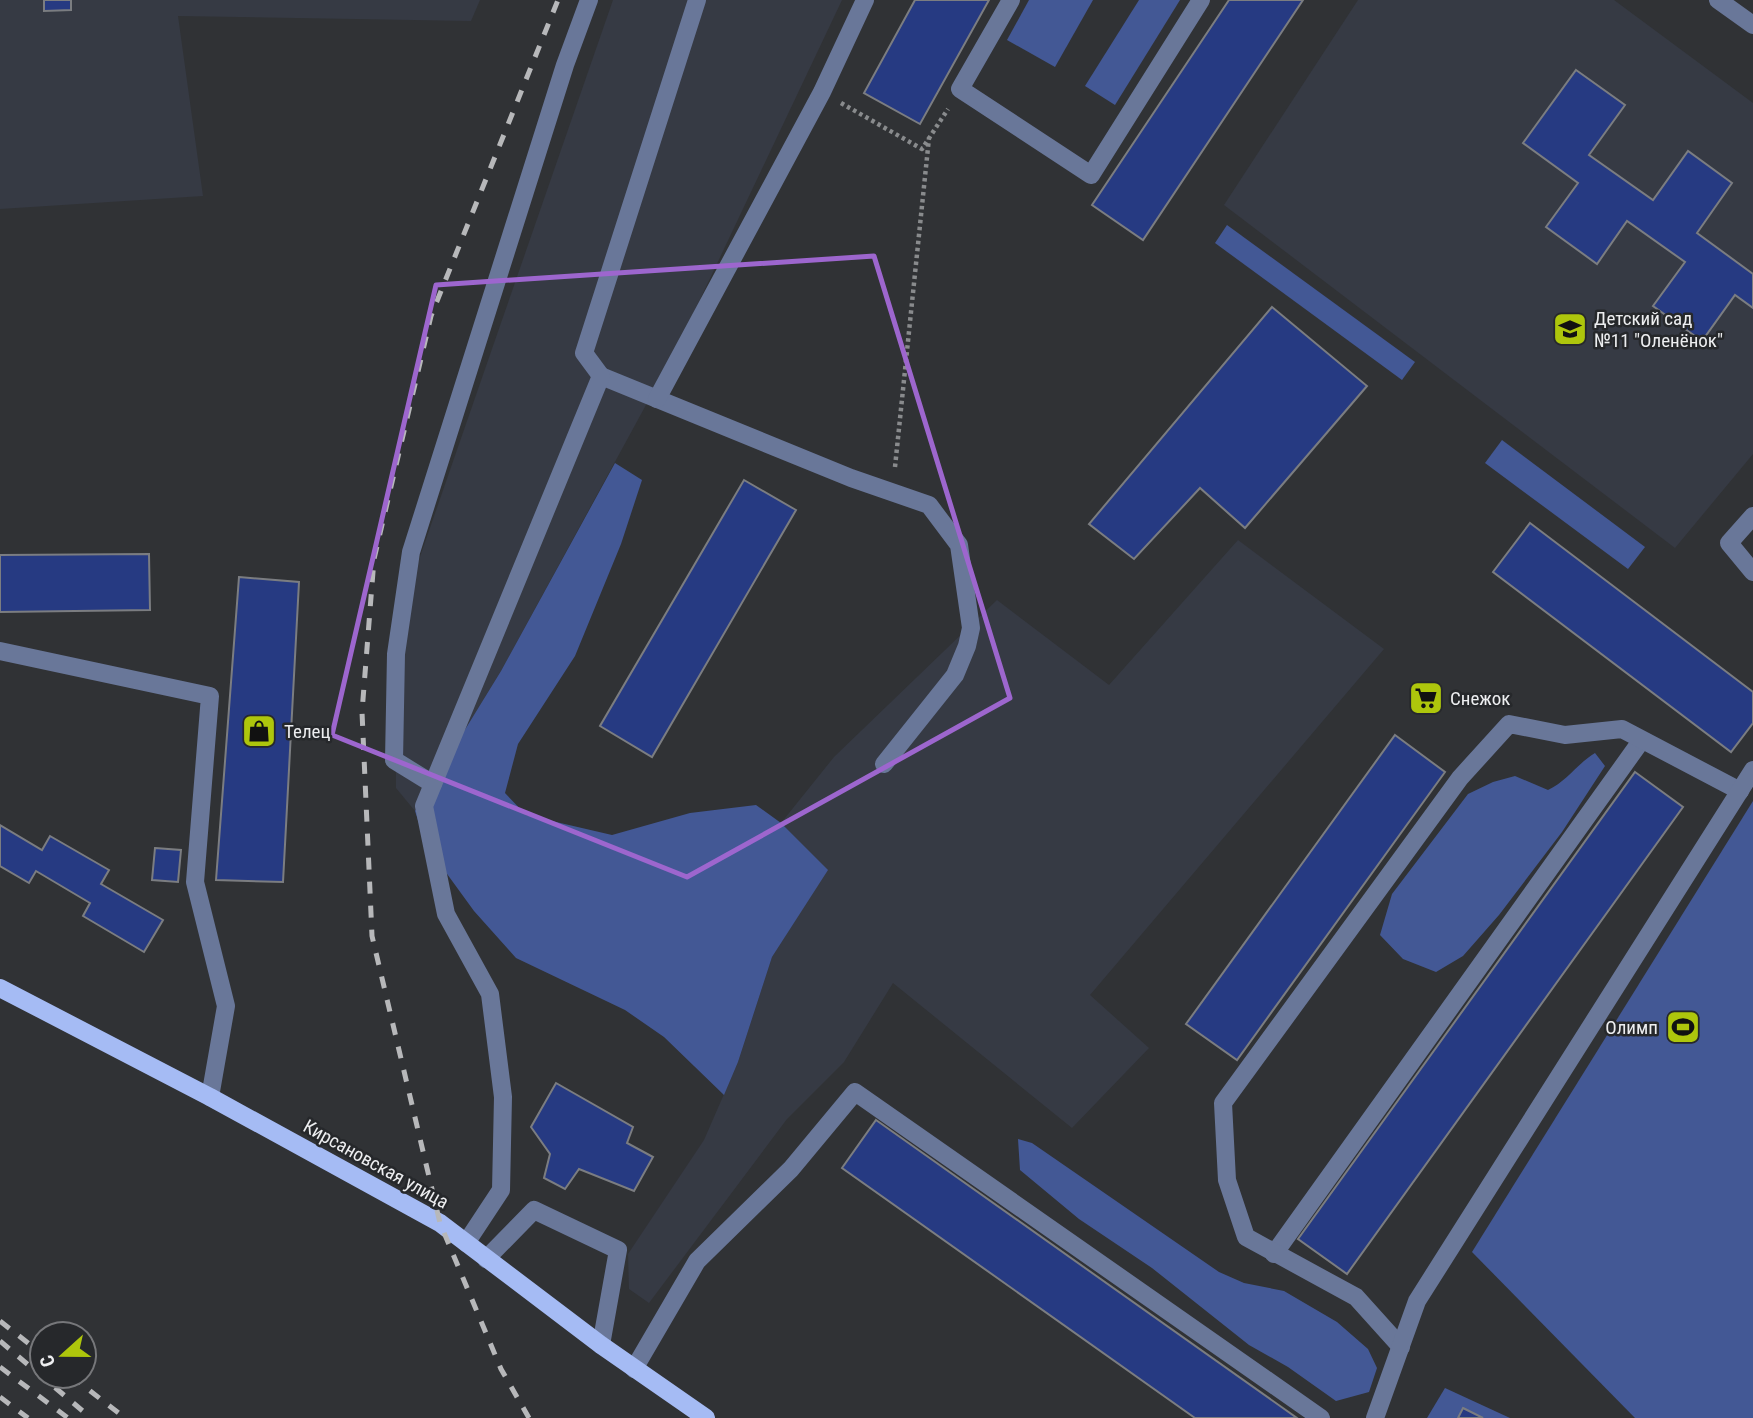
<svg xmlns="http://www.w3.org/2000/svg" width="1753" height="1418" font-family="'Roboto Condensed',sans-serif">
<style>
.built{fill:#363a44}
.green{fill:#435895}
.building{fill:#263a82;stroke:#7b7d81;stroke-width:2}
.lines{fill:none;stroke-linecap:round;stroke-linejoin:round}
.path{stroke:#898b8d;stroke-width:4.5;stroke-dasharray:3.5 3.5;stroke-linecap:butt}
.minor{stroke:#697799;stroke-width:18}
.major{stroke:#a5bbf4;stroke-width:18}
.rail{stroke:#b7b8ba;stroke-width:5;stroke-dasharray:12 12;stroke-linecap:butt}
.marked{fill:none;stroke:#9d66ce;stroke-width:5;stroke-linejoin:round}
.labels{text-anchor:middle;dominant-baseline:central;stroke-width:5;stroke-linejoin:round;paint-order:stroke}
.poi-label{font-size:19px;fill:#edeef0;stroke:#26282b;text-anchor:start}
.street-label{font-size:19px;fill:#edeef0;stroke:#26282b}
</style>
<rect width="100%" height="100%" fill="#303235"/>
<g class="built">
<path d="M0,0H480L471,21L178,16L203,196L0,209Z"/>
<path d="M613,0H842L677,348L501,671L415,811L396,788V664L414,574Z"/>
<path d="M1358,0H1614L1753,103V454L1675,548L1224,205Z"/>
<path d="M1238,540L1384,649L1090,995L1149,1048L1072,1128L893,983L844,1062L787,1119L649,1303L629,1289L628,1254L704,1140L738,1062L772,957L827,870L781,823L834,757L997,600L1109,685Z"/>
</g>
<g class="green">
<path d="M1029,0H1093L1055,67L1007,40Z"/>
<path d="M1139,0H1180L1115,105L1085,86Z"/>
<path d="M1227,225L1415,362L1402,380L1215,243Z"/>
<path d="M1502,440L1645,547L1628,569L1485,463Z"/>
<path d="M615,463L642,480L621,544L575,656L518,744L505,793L526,815L612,835L690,813L756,805L781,823L828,870L772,957L738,1062L724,1095L664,1037L625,1010L516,958L474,911L426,845L415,811L501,671Z"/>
<path d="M1595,753L1605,766L1562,832L1499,915L1463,956L1436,972L1403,959L1380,935L1392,894L1468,794L1493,782L1515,776L1548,790C1567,781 1577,764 1595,753Z"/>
<path d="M1753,801V1418H1635L1472,1252Z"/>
<path d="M1018,1139L1032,1143L1219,1272L1244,1283L1284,1291L1337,1322L1368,1349L1377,1368L1369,1392L1336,1401L1288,1367L1249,1345L1152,1268L1079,1219L1020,1170Z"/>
<path d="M1445,1388L1510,1418H1427Z"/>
</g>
<g class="building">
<path d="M44,0H71V10L44,11Z"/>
<path d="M915,0H989L920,124L864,93Z"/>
<path d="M1229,0H1303L1143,240L1092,205Z"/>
<path d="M1576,70L1625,105L1589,155L1653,200L1688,151L1732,183L1697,233L1753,274V308L1735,295L1702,341L1653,306L1685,262L1627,221L1597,264L1546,227L1578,183L1523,143Z"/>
<path d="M1272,307L1367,386L1245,528L1200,488L1134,559L1089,524Z"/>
<path d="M744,480L796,510L652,757L600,726Z"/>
<path d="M1530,523L1753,692V723L1731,752L1493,572Z"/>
<path d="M149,554L150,610L0,612V555Z"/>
<path d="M239,577L299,582L283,882L216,880Z"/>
<path d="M1395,735L1445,772L1237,1060L1186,1024Z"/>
<path d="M1635,772L1683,807L1347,1274L1298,1239Z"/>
<path d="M0,825L42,850L50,836L109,870L101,884L163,920L144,952L83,916L90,903L36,871L29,883L0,866Z"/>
<path d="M155,848L181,850L178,882L152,880Z"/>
<path d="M556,1083L633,1127L627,1143L653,1157L634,1191L579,1169L565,1189L544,1178L550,1154L531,1127Z"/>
<path d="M876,1120L1297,1418H1195L842,1168Z"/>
<path d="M1463,1408L1483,1418H1458Z"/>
</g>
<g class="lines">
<g class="path">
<path d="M841,103L922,149L948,109"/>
<path d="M895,467L929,138"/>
</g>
<g class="minor">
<path d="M1011,0L960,89L1091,175L1201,0"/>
<path d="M1718,0L1753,25"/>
<path d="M601,376L851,478L929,505L959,545L971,628L967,646L955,675L884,764"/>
<path d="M657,399L822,92L865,0"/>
<path d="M1753,516L1729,543L1753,572"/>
<path d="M0,651L210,696L195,882L226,1006L210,1097"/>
<path d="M433,784L394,760L396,654L411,552L565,65L589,0"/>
<path d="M466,1243L501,1190L503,1097L490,994L446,914L424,806L601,376L584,353L697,0"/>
<path d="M1274,1254L1641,741"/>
<path d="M486,1259L534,1210L618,1250L601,1345"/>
<path d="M1401,1347L1356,1297L1246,1237L1227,1180L1223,1103L1460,778L1509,724L1565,735L1622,729L1740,791"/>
<path d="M634,1369L697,1261L791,1169L855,1092L1321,1418"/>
<path d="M1375,1418L1417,1301L1753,770"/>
</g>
<path class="major" d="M0,988L210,1097L440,1223L601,1345L706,1418"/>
<g class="rail">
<path d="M0,1321L42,1354"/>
<path d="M0,1341L91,1418"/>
<path d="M0,1367L68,1418"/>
<path d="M71,1376L125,1418"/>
<path d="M0,1397L28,1418"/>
<path d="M529,1418L501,1369L440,1223L372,936L362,712L374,559L431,316L558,0"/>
</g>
</g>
<path class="marked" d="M874,256L1010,698L687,877L332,735L436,285Z"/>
<defs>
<g id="school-square" transform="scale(1.75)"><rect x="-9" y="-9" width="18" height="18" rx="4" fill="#aec60c" stroke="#26282b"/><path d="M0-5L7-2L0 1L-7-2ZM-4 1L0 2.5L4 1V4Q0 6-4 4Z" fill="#111"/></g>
<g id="supermarket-square" transform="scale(1.75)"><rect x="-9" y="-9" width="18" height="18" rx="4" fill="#aec60c" stroke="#26282b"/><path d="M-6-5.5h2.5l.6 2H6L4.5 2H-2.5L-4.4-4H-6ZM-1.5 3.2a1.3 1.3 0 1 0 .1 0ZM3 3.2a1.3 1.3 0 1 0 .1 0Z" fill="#111"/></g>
<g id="shop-square" transform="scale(1.75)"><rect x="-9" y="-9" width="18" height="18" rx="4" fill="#aec60c" stroke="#26282b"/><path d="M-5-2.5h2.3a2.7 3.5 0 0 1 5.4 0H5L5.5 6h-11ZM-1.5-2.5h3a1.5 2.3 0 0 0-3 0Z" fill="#111"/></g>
<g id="stadium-square" transform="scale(1.75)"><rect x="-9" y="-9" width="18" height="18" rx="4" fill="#aec60c" stroke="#26282b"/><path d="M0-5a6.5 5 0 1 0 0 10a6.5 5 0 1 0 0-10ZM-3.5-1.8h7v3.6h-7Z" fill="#111"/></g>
</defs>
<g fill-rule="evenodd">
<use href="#school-square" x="1570" y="329"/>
<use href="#supermarket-square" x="1426" y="698"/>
<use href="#shop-square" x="259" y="731"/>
<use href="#stadium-square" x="1683" y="1027"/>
</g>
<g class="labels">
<g class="poi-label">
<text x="1594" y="318">Детский сад<tspan x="1594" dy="22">№11 "Оленёнок"</tspan></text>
<text x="1450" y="698">Снежок</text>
<text x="284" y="731">Телец</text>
<text x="1658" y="1027" text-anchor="end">Олимп</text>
</g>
<g class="street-label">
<text transform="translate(376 1164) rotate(29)">Кирсановская улица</text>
</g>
</g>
<g transform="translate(63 1355) rotate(249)"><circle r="33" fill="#26282b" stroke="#76777a" stroke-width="2"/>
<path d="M0-5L12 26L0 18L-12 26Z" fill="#aec60c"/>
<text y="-10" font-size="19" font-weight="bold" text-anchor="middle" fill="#edeef0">С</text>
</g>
</svg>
